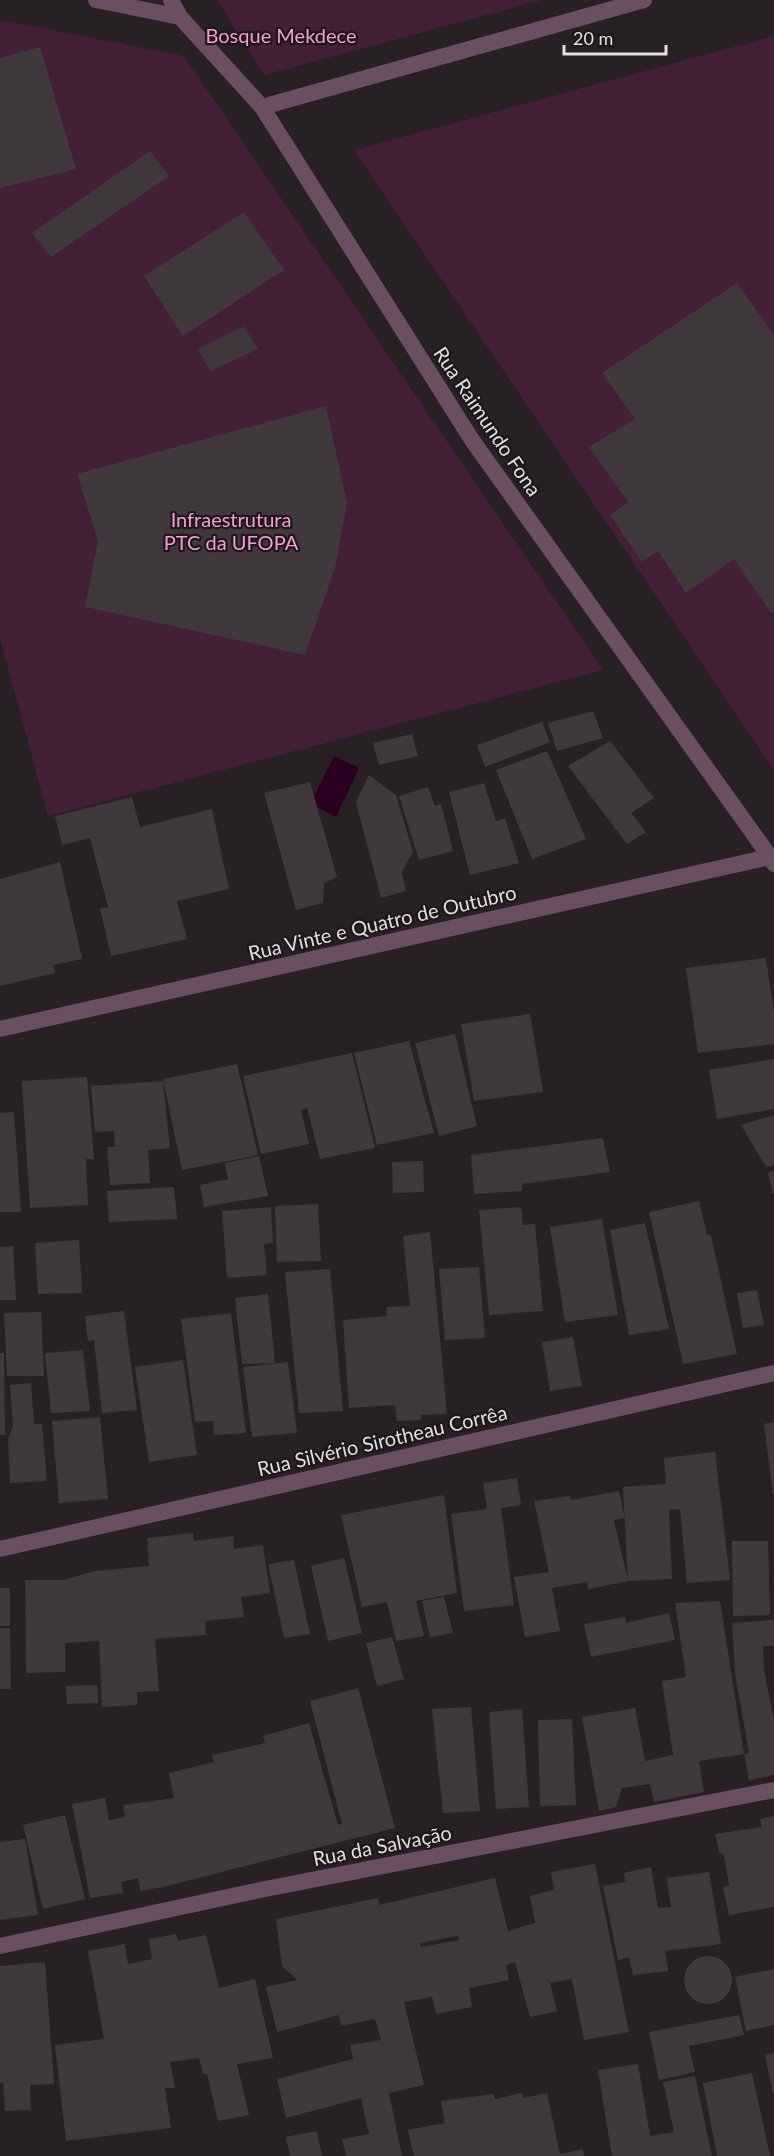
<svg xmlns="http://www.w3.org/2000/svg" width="774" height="2156" font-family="Lato,sans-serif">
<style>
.green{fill:#431f38}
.water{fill:#29001f}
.building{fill:#3f393d;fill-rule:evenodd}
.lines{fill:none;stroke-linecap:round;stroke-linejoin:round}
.minor{stroke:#6a4e61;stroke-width:16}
.tertiary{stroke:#6a4e61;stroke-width:16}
.labels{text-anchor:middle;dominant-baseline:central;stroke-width:4.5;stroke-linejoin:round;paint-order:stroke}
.park-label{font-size:20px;fill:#f79cd9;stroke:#1d181b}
.street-label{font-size:20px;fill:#e1dde0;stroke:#1d181b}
</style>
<rect width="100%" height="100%" fill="#272125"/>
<g class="green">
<path d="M217,0H542L264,75Z"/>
<path d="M0,20L184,56L603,670L48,816L0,638Z"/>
<path d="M774,36V770L354,150Z"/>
</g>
<path class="water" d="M334,756L359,768L336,817L317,807L314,796Z"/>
<g class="building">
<path d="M40,47L76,169L0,188V58Z"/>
<path d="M150,151L169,176L51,257L32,233Z"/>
<path d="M244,212L284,270L183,336L144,276Z"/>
<path d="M737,283L774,335V611L771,613L734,559L686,593L658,551L642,562L610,515L628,502L589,447L635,419L602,373Z"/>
<path d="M244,326L258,349L210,371L198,349Z"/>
<path d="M326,406L347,503L335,568L305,655L85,607L98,541L77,474Z"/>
<path d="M593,711L603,738L557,751L548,723Z"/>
<path d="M542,722L550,742L485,767L477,745Z"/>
<path d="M412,734L418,756L379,765L373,743Z"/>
<path d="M610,741L654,798L631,813L646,832L627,844L568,766Z"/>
<path d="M547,751L586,839L532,859L496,770Z"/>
<path d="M369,775L396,795L413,852L402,872L406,891L381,898L356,802Z"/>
<path d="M310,782L337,877L324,883L323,903L296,910L264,793Z"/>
<path d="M484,783L496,821L505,818L519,863L470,875L449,792Z"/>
<path d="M428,787L435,806L441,804L453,851L419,860L399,796Z"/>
<path d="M132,797L140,827L212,809L229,889L177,901L187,939L111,956L100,908L108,907L90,838L62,845L55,816Z"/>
<path d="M60,862L82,959L53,965L55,973L0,986V879Z"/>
<path d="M766,958L774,1013V1044L698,1053L686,968Z"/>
<path d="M530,1014L543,1092L474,1101L461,1024Z"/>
<path d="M455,1034L477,1126L439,1136L415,1043Z"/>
<path d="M409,1041L434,1133L377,1145L354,1053Z"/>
<path d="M352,1053L375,1148L320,1159L307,1108L301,1110L309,1144L261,1154L243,1076Z"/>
<path d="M774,1059V1109L717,1119L709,1070Z"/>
<path d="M237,1064L258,1155L182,1170L163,1079Z"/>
<path d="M87,1077L94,1159H86L88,1205L30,1208L22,1081Z"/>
<path d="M163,1081L170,1148L148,1150L150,1183L110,1185L107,1147H115L114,1131L95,1132L91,1086Z"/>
<path d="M14,1112L21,1212H0V1113Z"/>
<path d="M774,1115V1165L766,1167L741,1125Z"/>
<path d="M603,1138L610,1172L522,1184V1191L474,1194L471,1155Z"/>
<path d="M259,1156L268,1196L204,1207L200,1185L228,1179L225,1163Z"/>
<path d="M423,1161L424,1192L393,1193L392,1162Z"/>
<path d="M774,1171V1193H773L768,1173Z"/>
<path d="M174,1187L177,1219L109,1222L107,1191Z"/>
<path d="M699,1201L707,1235H711L737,1354L683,1364L649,1212Z"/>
<path d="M318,1204L321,1261L277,1262L275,1206Z"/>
<path d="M271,1207L273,1243L264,1244L267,1275L227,1278L222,1211Z"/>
<path d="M521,1207L523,1225L535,1224L543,1311L489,1315L479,1210Z"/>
<path d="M602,1219L618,1315L565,1322L550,1227Z"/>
<path d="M645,1223L669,1329L629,1335L610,1230Z"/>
<path d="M430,1232L447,1414L421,1415V1420L397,1421L395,1405L349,1408L343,1320L387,1316L386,1307L410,1306L403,1236Z"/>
<path d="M79,1240L82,1293L38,1294L35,1243Z"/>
<path d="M13,1246L16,1300H0V1247Z"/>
<path d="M479,1267L485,1338L445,1340L439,1269Z"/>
<path d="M330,1269L343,1411L299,1413L285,1272Z"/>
<path d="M757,1290L764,1325L743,1328L737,1293Z"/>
<path d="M268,1294L275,1363L242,1364L235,1298Z"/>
<path d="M124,1311L137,1410L102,1413L94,1340L88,1341L85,1316Z"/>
<path d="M41,1312L44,1376H7L4,1313Z"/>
<path d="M231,1313L246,1433L214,1435L213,1421L195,1422L181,1319Z"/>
<path d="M573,1337L582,1386L550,1391L542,1342Z"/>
<path d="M83,1350L90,1411L51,1413L45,1353Z"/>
<path d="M0,1353H4L5,1435H0Z"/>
<path d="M183,1360L197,1455L149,1462L135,1367Z"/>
<path d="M288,1362L297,1433L252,1437L243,1367Z"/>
<path d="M31,1383L34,1424H42L47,1481L10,1483L8,1439L13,1426L10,1385Z"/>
<path d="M100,1417L108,1499L59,1503L52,1421Z"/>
<path d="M774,1422V1494H773L764,1424Z"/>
<path d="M715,1452L730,1580L687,1583L680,1509L669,1510L672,1579L628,1581L623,1487L666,1484L664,1458Z"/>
<path d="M517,1478L521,1505L501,1508L514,1605L464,1611L451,1514L487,1509L483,1483Z"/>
<path d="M619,1491L625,1518L614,1520L628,1581L588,1589L587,1582L552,1588L560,1631L525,1637L514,1577L549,1572L534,1501L570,1496L571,1500Z"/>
<path d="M444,1495L457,1593L416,1601L424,1636L396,1641L387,1602L362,1607L341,1515Z"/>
<path d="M193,1533L194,1541L233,1536L234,1549L263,1545L270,1593L241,1597L244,1617L205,1621L206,1635L155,1639L159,1691L137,1692V1705L102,1707L99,1641L65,1643V1672L26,1673L25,1580H64L95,1571L149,1566L147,1538Z"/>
<path d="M732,1541H768L770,1615L733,1616Z"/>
<path d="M344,1558L362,1633L328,1641L311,1566Z"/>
<path d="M294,1560L310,1634L284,1638L268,1564Z"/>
<rect x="0" y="1588" width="10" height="38"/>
<path d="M444,1597L453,1633L430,1637L422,1601Z"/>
<path d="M720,1601L744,1754L699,1761L704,1792L654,1802L650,1784L622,1788L616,1807L599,1811L582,1717L635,1708L645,1761L673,1755L662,1681L686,1677L675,1603Z"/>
<path d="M669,1613L675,1640L591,1657L584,1624L625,1617L626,1623Z"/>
<path d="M774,1620V1646H763L764,1670L774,1720V1775L749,1780L744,1754L749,1753L735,1673L732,1623Z"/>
<path d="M0,1628H10L11,1689H0Z"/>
<path d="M392,1637L404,1679L377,1686L366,1643Z"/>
<path d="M97,1685L98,1703L67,1704L66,1686Z"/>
<path d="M358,1688L395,1828L163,1887L140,1891L138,1878L121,1882L123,1893L90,1898L72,1804L105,1798L109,1820L125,1817L123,1805L174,1798L169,1773L214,1762L212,1755L265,1743L263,1736L309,1723L338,1825L342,1824L310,1701Z"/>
<path d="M471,1707L480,1811L443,1813L432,1709Z"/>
<path d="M522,1709L529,1807L496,1809L489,1712Z"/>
<path d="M572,1719L576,1805L540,1806L538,1720Z"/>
<path d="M65,1815L85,1899L43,1909L23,1825Z"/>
<path d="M774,1816V1907L729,1915L723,1887L729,1885L724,1855L719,1852L715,1834L762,1827L760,1819Z"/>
<path d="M25,1839L38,1915L0,1920V1842Z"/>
<path d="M595,1864L629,2032L584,2040L572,1979L550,1983L557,2011L530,2017L515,1962L506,1965L509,1980L469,1988L472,2007L436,2014L432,1997L404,2002L424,2085L389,2093L402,2156H346L342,2139L369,2134L361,2098L286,2118L277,2079L353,2059L350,2045L381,2040L375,2019L341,2026L339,2015L277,2032L266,1987L297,1980L282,1966L276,1919L378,1898L379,1905L495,1878L508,1931L535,1923L530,1896L554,1890L551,1872ZM458,1936L459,1940L421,1947L420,1943Z"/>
<path d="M651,1867L658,1908L671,1907L667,1878L709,1872L721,1944L665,1951L668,1971L633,1975L629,1957L618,1960L603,1886L625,1882L624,1873Z"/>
<path d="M176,1934L178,1941L206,1935L219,1988L255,1979L273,2058L237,2064L249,2115L218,2121L207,2074H203L199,2058L170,2062L175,2088H165L171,2128L66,2141L55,2045L104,2039L88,1951L125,1944L128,1964L152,1959L149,1939Z"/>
<circle cx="708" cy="1980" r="24"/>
<path d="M45,1962L54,2084L30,2085L31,2110L5,2111L3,2083H0V1966Z"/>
<path d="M774,1969V2025L746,2031L735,1977Z"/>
<path d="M739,2015L744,2035L689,2046L695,2072L659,2080L649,2032Z"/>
<path d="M774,2053V2093H773L765,2055Z"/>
<path d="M638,2064L650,2136L674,2132L663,2082L695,2076L712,2156H612L598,2070Z"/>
<path d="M752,2073L770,2156H717L703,2083Z"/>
<path d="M522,2093L523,2098L547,2093L560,2154L583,2149L584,2156H414L408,2130L445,2123L441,2101L493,2094L495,2099Z"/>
<path d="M317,2131L322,2156H290L286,2137Z"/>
</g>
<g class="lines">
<g class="minor">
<path d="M96,0L180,17"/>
<path d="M171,0L180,17L262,107L472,440L770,857"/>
<path d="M262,107L644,0"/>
<path d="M0,1029L774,856"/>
<path d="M0,1549L774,1373"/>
<path d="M0,1946L260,1890L774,1790"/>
</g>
<path class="tertiary" d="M770,857L774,864"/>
</g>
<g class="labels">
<g class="park-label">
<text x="281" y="35">Bosque Mekdece</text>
<text x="231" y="519">Infraestrutura<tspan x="231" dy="23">PTC da UFOPA</tspan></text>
</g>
<g class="street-label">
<text transform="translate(488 421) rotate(56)">Rua Raimundo Fona</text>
<text transform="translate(382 922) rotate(-13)">Rua Vinte e Quatro de Outubro</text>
<text transform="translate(382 1440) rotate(-13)">Rua Silvério Sirotheau Corrêa</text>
<text transform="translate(382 1845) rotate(-11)">Rua da Salvação</text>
</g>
</g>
<path d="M564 45v9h102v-9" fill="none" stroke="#e1dde0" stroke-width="3"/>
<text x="573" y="45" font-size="18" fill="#e1dde0" stroke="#1d181b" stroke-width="4.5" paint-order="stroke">20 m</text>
</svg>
